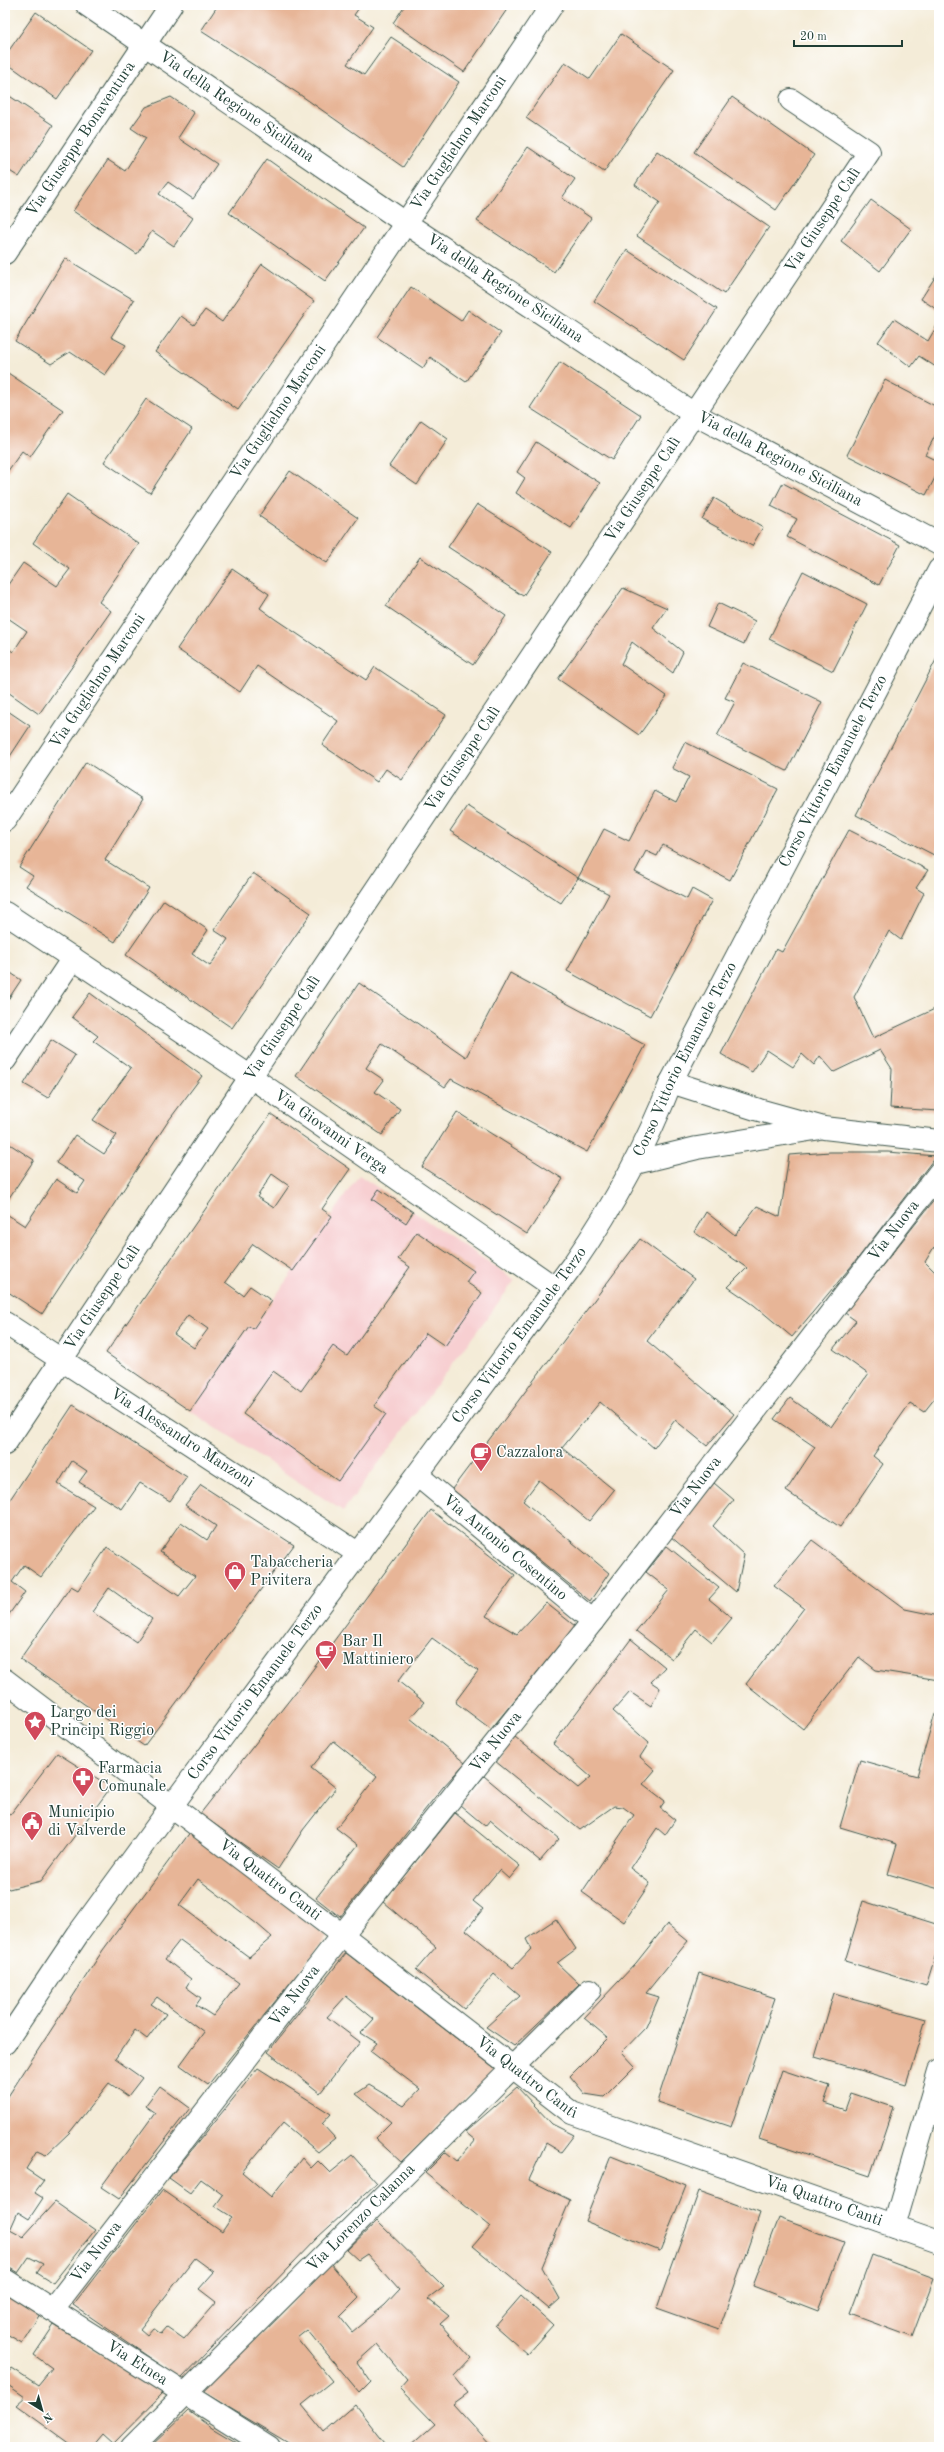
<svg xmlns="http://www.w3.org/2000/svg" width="944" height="2452" font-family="'Old Standard TT',serif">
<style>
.built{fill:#f7cfd1}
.building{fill:#e7b597;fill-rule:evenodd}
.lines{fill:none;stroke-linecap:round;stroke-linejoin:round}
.minor-casing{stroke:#3f574d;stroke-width:24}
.minor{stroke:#fff;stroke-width:22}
.labels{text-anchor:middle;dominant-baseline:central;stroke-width:3;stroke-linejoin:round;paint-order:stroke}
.street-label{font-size:16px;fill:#1f3d34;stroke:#fff}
.poi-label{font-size:16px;fill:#1f3d34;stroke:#fff;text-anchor:start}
</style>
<rect width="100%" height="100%" fill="#fff"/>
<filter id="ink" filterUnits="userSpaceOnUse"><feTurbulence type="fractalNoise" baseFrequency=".025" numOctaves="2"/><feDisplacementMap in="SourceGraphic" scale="8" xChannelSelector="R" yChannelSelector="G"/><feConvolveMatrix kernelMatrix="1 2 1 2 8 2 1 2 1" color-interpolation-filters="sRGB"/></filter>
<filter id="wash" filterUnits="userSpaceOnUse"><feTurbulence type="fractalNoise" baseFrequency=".012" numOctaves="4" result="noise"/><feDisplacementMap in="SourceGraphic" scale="16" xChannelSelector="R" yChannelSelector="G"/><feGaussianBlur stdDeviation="0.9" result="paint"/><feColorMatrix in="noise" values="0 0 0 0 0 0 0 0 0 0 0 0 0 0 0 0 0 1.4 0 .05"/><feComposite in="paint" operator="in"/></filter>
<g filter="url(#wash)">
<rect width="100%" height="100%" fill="#f4ecd8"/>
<path class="built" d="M359,1175L515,1280L343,1511L190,1411L249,1326L253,1329Z"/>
<g id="blocks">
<g class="building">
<path d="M218,5H361L354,15L373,27L347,64L364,75L391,37L459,82L403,167L299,94L201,31Z"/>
<path d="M405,5H510L464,72L393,23Z"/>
<path d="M36,12L91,50L57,99L5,62V56Z"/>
<path d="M621,34L674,70L604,172L526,118L565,62L590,79Z"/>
<path d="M5,93L53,125L19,177L5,168Z"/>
<path d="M171,97L194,113L178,138L217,164L193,199L168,182L159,194L193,218L174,246L152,231L137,254L73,211L108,160L125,171L146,138L131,128L146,107Z"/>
<path d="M732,97L814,155L776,210L694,152Z"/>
<path d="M528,147L575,179L562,198L591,218L554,272L477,221Z"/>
<path d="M657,151L769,227L724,294L637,236L660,202L635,185Z"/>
<path d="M267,159L364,228L325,281L229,213Z"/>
<path d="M871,200L911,229L880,271L841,241Z"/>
<path d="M627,250L717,309L684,360L594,301Z"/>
<path d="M65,258L134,300L111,337L126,345L105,375L70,352L51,364L15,341Z"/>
<path d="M262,264L314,301L238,410L155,352L181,316L194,325L205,310L222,322Z"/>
<path d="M939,271V311L921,299Z"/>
<path d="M411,287L461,321L468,310L501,333L466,382L430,357L423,368L377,337Z"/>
<path d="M894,319L928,341L939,322V369L919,356L911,367L878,342Z"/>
<path d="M560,362L641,415L612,460L530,408Z"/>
<path d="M5,371L63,410L30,457L22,451L5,475Z"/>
<path d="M885,380L939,408V428L925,455L939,462V470L926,495L847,455Z"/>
<path d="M146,399L192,429L150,493L104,462Z"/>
<path d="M421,420L448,439L417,485L389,466Z"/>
<path d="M536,442L600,483L571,528L516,493L525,478L517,472Z"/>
<path d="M290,471L358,518L327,563L259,516Z"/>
<path d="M783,483L900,545L879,585L787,537L797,519L771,506Z"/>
<path d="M67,494L139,544L99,602L111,611L39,714L5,690V646L13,652L27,631L5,616V589L23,563L57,586L70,569L33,543Z"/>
<path d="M714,498L763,527L752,546L702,519Z"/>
<path d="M477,504L552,552L523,596L448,547Z"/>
<path d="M420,557L506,616L473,665L386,606Z"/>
<path d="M232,569L269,594L260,608L275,619L366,680L375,667L446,715L402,780L386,769L377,782L322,745L338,721L257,666L240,692L177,649Z"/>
<path d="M803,571L867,604L833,671L769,639Z"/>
<path d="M623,588L667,608L653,628L683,652L673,673L632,642L621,664L667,696L639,735L558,679Z"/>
<path d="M718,603L755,621L744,644L707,627Z"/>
<path d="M939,654V846L934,855L856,815Z"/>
<path d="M743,663L822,702L787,771L717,736L735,702L725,698Z"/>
<path d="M5,709L30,726L5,764Z"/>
<path d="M685,742L778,789L730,880L663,845L657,856L646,851L635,872L687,899L692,889L712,900L650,1016L567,971L609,894L578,878L604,829L629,841L655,791L676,802L689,777L672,768Z"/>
<path d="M86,762L143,799L105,860L149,888L115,942L26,886L33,876L19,867Z"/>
<path d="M467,806L578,878L561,903L450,831Z"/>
<path d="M849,830L928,870L916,888L924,893L901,940L889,931L854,997L873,1038L939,1007V1111L890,1108L892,1069L880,1050L834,1072L820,1056L814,1065L802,1054L793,1067L767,1050L752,1072L721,1054L776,949L782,952Z"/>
<path d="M253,873L311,913L232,1028L126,955L164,900L208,930L192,954L210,966L228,939L214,930Z"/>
<path d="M5,969L21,980L5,1004Z"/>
<path d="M510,973L645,1045L587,1152L451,1079L445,1087L382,1044L366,1068L384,1080L375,1092L400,1109L382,1135L296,1076L359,983L466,1057Z"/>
<path d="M90,993L202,1076L169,1120L42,1314L5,1290V1213L25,1226L56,1179L77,1193L85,1181L56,1163L75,1135L104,1154L117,1135L93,1120L131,1068L93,1041L98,1036L72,1017Z"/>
<path d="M51,1040L75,1055L48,1098L24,1084Z"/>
<path d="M457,1112L563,1179L527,1234L422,1167Z"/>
<path d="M271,1114L350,1169L322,1209L332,1216L293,1271L253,1244L225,1282L243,1295L250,1286L272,1301L253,1329L249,1326L190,1411L106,1353ZM272,1174L289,1186L274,1208L257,1197ZM188,1315L208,1329L194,1348L174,1334Z"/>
<path d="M5,1141L34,1160L5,1204Z"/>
<path d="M830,1152H888L936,1156L859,1257L792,1337L754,1305L728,1287L747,1268L694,1232L706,1212L735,1235L757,1206L780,1217L789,1155Z"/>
<path d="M379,1189L413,1212L406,1223L372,1199Z"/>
<path d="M939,1194V1250L934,1247L925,1262L939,1276V1393L924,1412L910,1403L873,1456L883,1464L840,1527L786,1491L815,1447L774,1419L790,1398L831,1427L868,1374L833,1349L856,1321L845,1313Z"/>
<path d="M417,1232L474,1271L466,1282L482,1293L445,1346L426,1333L374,1406L386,1414L338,1481L243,1414L273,1371L301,1391L333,1346L347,1356L410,1267L398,1259Z"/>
<path d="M640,1239L694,1279L647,1341L734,1414L707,1446L675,1420L654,1448L600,1402L562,1448L614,1490L589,1521L539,1480L523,1501L609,1573L590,1601L452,1489Z"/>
<path d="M73,1405L187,1477L170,1501L140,1483L122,1509L79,1482L87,1471L72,1461L58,1484L94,1506L41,1577L24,1565L12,1582L25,1592L5,1620V1507Z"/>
<path d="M714,1483L734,1500L713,1526L744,1555L736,1592L670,1536Z"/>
<path d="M201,1485L294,1545L144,1746L20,1659L71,1586L78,1590L107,1547L179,1596L195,1576L160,1552L181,1522L207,1540L216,1526L185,1505ZM109,1588L152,1619L136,1642L92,1612Z"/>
<path d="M431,1510L515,1575L486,1616L517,1634L546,1603L575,1626L491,1729L455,1702L478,1671L432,1638L398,1681L424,1702L410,1718L465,1763L443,1787L340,1917L316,1898L358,1845L336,1828L377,1776L333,1741L311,1768L336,1788L303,1830L278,1869L200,1814L302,1684Z"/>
<path d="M812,1540L905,1609L939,1616V1680L876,1670L859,1657L803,1729L746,1684L804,1608L774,1586Z"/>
<path d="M667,1546L719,1588L709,1599L732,1618L712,1642L696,1629L672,1659L636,1631L669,1590L646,1572Z"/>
<path d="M631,1639L665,1667L651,1682L660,1688L651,1706L630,1692L613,1711L649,1743L640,1757L655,1770L643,1784L665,1801L660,1808L675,1820L665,1835L657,1828L630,1868L650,1883L624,1922L582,1892L634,1815L623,1807L614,1806L580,1830L495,1761L515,1737L578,1788L591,1777L553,1744Z"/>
<path d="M935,1713L939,1714V1889L888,1874L897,1844L840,1827L860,1760L917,1776Z"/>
<path d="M57,1753L111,1787L41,1881L9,1889L5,1886V1812L10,1815Z"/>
<path d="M484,1776L559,1839L540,1861L490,1820L485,1826L460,1805Z"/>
<path d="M455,1813L520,1866L509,1879L499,1870L473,1901L483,1909L466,1930L513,1968L531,1949L526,1939L556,1919L576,1949L557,1963L579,1984L514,2046L486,2027L520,1996L494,1974L464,2009L416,1970L436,1947L383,1902Z"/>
<path d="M191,1831L327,1937L208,2085L180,2065L204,2032L157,1997L151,2004L166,2014L147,2039L135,2030L115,2059L142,2078L128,2096L109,2083L70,2132L46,2155L37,2151L26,2169L44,2181L35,2193L43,2198L29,2219L18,2212L10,2230L23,2237L55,2202L95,2230L53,2283L37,2273L43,2264L29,2257L18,2273L5,2265V2101L103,1950ZM198,1879L257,1924L272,1937L249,1957L179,1905ZM180,1940L239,1983L213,2016L196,2005L201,1998L186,1987L191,1979L165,1959Z"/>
<path d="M863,1901L939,1925V1944L926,1986L845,1961Z"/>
<path d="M667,1924L688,1941L646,1993L659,1997L646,2027L622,2052L635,2066L604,2097L585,2094L570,2076L608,2038L584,2018L636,1963Z"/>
<path d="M346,1953L496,2069L401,2162L375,2138L391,2122L356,2094L369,2085L404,2106L420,2089L370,2051L377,2043L361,2033L374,2019L346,1996L327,2017L360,2042L320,2093L268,2052Z"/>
<path d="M699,1973L775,1998L731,2127L657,2102Z"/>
<path d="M834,1993L926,2019L906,2084L815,2057Z"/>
<path d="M258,2068L331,2114L322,2124L335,2138L318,2152L283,2123L242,2172L271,2197L302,2158L311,2168L318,2161L330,2173L352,2155L377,2183L318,2237L181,2379L73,2305L162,2190L222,2232L232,2217L215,2206L223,2195L201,2179L190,2193L169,2178ZM195,2258L214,2272L199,2289L216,2302L184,2339L167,2327L161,2334L153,2328L147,2335L140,2329Z"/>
<path d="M782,2070L830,2086L824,2103L845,2110L851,2093L893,2107L870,2176L759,2139Z"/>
<path d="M160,2086L190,2108L119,2199L101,2187L155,2113L145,2106Z"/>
<path d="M517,2087L552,2124L574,2135L561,2152L546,2143L529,2180L570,2200L542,2267L560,2299L549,2309L473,2246L490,2226L425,2173L446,2152L457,2161L475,2140L465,2132Z"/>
<path d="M611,2156L686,2186L660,2251L585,2221Z"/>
<path d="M699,2191L760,2213L719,2330L657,2308Z"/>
<path d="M779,2218L844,2242L818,2311L753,2286Z"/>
<path d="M377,2221L444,2287L428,2299L449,2316L440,2324L471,2358L454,2376L468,2393L453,2404L492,2447H409L435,2424L400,2388L407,2380L377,2344L357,2362L371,2382L360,2393L307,2330L297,2338L332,2381L302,2405L324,2432L355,2405L388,2447H295L203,2392L331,2264L359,2298L340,2317L352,2332L385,2305L399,2290L367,2254L358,2260L347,2250Z"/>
<path d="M872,2255L934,2278L912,2337L850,2314Z"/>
<path d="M5,2293L40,2314L22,2343L5,2333Z"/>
<path d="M521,2296L553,2325L527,2354L495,2326Z"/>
<path d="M54,2325L164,2392L113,2444L102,2434L91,2447H74L16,2405L25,2397L5,2383V2377L12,2368L38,2385L52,2368L34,2355Z"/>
<path d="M188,2411L212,2428L244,2447H150Z"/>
</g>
</g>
</g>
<g filter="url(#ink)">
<use href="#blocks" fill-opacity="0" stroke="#3f574d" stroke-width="1"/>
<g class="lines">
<g class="minor-casing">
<g id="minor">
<path id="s1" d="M87,5L407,224L694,414L939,544"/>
<path id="s2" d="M5,253L171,5"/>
<path id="s3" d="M5,820L552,5"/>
<path id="s4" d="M5,913L251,1077L555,1288"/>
<path d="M5,1060L73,958"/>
<path d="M671,1082L759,1110L824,1128L939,1141"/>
<path d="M635,1163L697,1148L815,1129"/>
<path id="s5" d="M5,1323L359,1554"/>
<path id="s6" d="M5,1444L869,152L791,100"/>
<path id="s7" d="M417,1475L593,1621"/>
<path id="s8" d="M5,1680L342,1935L572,2113L939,2242"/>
<path id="s9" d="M5,2043L78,1934L187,1785L574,1263C614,1205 646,1147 671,1082L939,570"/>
<path d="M894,2226L939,2071"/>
<path id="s10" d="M5,2280L269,2447"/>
<path id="s11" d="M52,2310L342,1935L593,1621L939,1173"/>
<path id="s12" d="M132,2447L590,1990"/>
</g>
</g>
<use href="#minor" class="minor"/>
</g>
</g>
<defs>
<g id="cafe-pin" transform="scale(1.15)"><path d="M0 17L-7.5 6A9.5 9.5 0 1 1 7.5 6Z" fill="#d1495b" stroke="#fff"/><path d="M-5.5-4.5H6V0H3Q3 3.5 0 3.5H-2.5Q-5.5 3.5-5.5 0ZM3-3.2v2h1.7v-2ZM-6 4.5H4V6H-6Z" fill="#fff"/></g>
<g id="shop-pin" transform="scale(1.15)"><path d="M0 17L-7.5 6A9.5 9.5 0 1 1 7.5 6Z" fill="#d1495b" stroke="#fff"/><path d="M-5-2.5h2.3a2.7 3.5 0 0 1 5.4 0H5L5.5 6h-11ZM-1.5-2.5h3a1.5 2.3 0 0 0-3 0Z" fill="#fff"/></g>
<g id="sight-pin" transform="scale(1.15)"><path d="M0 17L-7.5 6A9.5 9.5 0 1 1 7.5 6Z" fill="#d1495b" stroke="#fff"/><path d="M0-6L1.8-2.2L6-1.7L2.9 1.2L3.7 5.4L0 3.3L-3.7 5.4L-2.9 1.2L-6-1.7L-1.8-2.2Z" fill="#fff"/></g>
<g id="pharmacy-pin" transform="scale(1.15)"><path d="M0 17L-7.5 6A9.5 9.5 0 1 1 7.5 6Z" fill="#d1495b" stroke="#fff"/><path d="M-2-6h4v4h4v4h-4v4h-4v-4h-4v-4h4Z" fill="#fff"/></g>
<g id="civic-pin" transform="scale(1.15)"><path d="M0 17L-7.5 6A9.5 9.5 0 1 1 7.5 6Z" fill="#d1495b" stroke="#fff"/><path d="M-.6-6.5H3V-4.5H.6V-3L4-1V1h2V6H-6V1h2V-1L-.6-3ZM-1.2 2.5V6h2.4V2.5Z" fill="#fff"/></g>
</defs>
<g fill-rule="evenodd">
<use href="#cafe-pin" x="481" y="1453"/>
<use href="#shop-pin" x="235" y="1572"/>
<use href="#cafe-pin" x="326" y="1651"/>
<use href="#sight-pin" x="35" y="1722"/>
<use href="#pharmacy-pin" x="83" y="1778"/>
<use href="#civic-pin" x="32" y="1822"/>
</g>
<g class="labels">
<g class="street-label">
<text stroke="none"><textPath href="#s1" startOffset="181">Via della Regione Siciliana</textPath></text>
<text stroke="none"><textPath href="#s2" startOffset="137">Via Giuseppe Bonaventura</textPath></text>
<text stroke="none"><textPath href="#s3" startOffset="815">Via Guglielmo Marconi</textPath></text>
<text stroke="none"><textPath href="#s6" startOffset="1472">Via Giuseppe Calì</textPath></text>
<text stroke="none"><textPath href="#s1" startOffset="505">Via della Regione Siciliana</textPath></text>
<text stroke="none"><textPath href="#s3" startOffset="491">Via Guglielmo Marconi</textPath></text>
<text stroke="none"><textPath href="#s1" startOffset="829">Via della Regione Siciliana</textPath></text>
<text stroke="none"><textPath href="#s6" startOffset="1148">Via Giuseppe Calì</textPath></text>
<text stroke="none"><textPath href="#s3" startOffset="167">Via Guglielmo Marconi</textPath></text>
<text stroke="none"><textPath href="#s6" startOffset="824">Via Giuseppe Calì</textPath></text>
<text stroke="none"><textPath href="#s9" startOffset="1522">Corso Vittorio Emanuele Terzo</textPath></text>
<text stroke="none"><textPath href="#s6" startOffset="500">Via Giuseppe Calì</textPath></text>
<text stroke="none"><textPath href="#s9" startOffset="1198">Corso Vittorio Emanuele Terzo</textPath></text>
<text stroke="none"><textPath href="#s4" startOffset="393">Via Giovanni Verga</textPath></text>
<text stroke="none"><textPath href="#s11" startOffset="1369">Via Nuova</textPath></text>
<text stroke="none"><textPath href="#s6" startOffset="176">Via Giuseppe Calì</textPath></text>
<text stroke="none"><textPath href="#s9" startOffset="875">Corso Vittorio Emanuele Terzo</textPath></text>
<text stroke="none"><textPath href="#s5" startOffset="211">Via Alessandro Manzoni</textPath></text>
<text stroke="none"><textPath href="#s11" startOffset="1045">Via Nuova</textPath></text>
<text stroke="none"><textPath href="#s7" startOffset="114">Via Antonio Cosentino</textPath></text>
<text stroke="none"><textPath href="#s9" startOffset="431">Corso Vittorio Emanuele Terzo</textPath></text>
<text stroke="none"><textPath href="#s11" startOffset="721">Via Nuova</textPath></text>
<text stroke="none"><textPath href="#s8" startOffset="332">Via Quattro Canti</textPath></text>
<text stroke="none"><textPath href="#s11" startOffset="397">Via Nuova</textPath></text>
<text stroke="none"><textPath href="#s8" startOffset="656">Via Quattro Canti</textPath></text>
<text stroke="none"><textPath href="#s8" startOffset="980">Via Quattro Canti</textPath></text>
<text stroke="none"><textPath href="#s12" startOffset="324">Via Lorenzo Calanna</textPath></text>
<text stroke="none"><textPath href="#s11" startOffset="73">Via Nuova</textPath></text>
<text stroke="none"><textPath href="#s10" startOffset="156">Via Etnea</textPath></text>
</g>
<g class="poi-label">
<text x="496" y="1453">Cazzalora</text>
<text x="250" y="1563">Tabaccheria<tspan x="250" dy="18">Privitera</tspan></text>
<text x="342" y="1642">Bar Il<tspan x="342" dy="18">Mattiniero</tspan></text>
<text x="50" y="1713">Largo dei<tspan x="50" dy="18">Principi Riggio</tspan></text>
<text x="98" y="1769">Farmacia<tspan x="98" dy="18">Comunale</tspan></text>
<text x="48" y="1813">Municipio<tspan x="48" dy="18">di Valverde</tspan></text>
</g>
</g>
<rect width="944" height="2452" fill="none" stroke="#fff" stroke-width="20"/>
<g transform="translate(42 2410) rotate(143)" stroke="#ffffff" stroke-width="3" paint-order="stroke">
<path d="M0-3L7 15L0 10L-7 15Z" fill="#1f3d34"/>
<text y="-6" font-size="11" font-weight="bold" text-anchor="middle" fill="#1f3d34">N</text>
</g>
<path d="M794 40v6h108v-6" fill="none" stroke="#1f3d34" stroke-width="2"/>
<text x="800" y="40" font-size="12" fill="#1f3d34" stroke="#ffffff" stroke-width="3" paint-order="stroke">20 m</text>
</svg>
